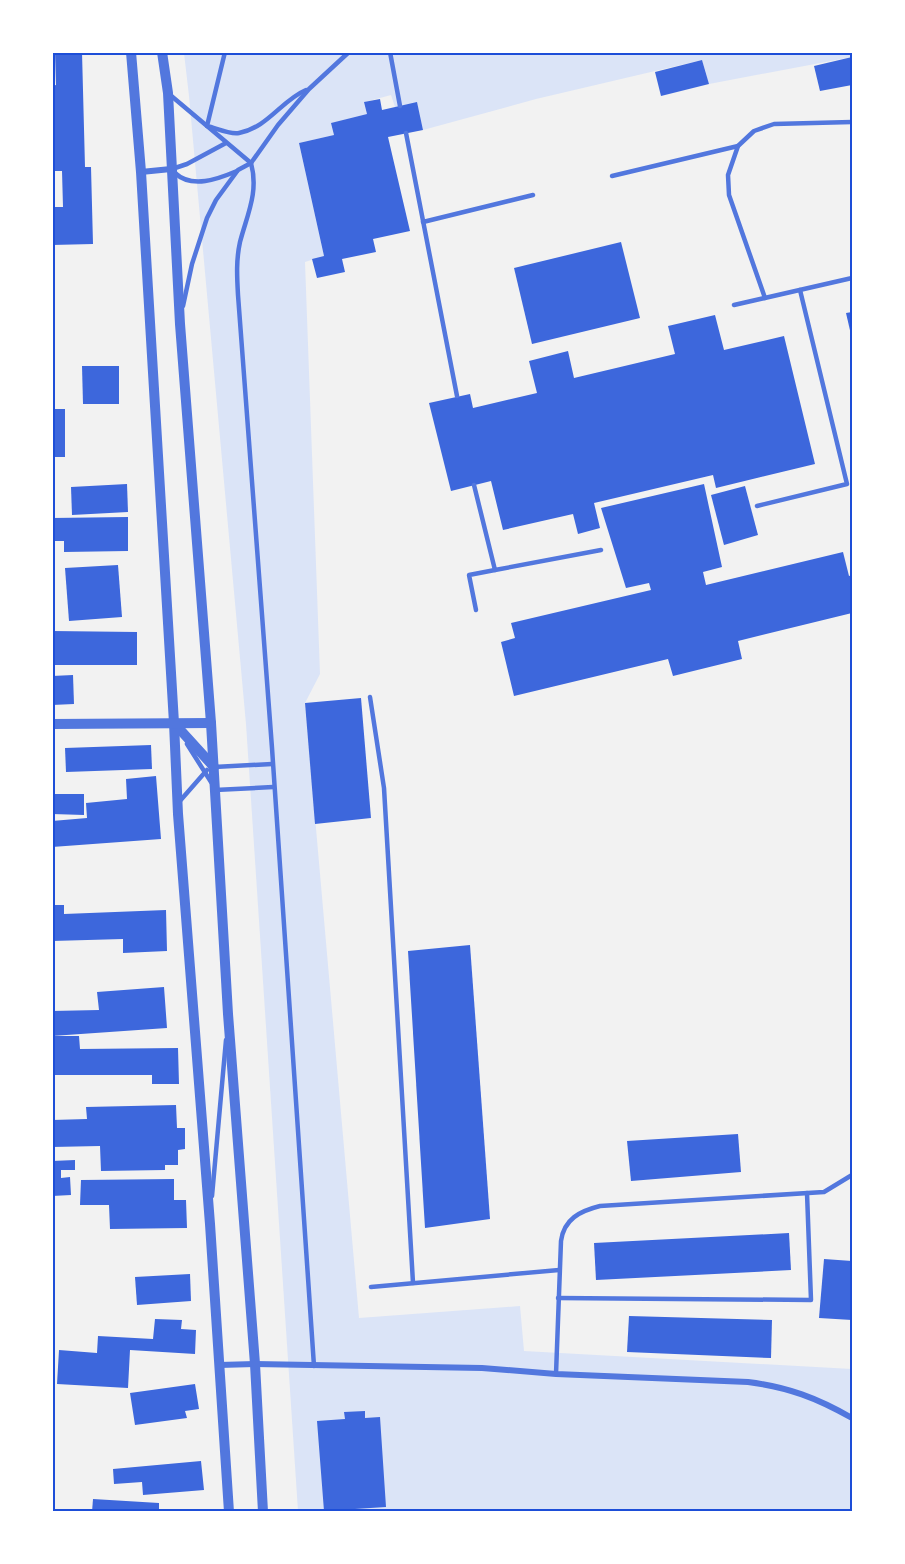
<svg xmlns="http://www.w3.org/2000/svg" width="905" height="1564" font-family="'Fira Sans Condensed',sans-serif">
<style>
.green{fill:#dbe4f7}
.building{fill:#3d67dc}
.lines{fill:none;stroke-linecap:round;stroke-linejoin:round}
.service{stroke:#5277de;stroke-width:4.5}
.minor{stroke:#5277de;stroke-width:6}
.tertiary{stroke:#5277de;stroke-width:10}
.neatline{fill:none;stroke:#1d4ed8;stroke-width:2}
</style>
<rect width="100%" height="100%" fill="#f2f2f2"/>
<path class="green" d="M184,53H852V57L709,84L702,60L536,99L423,130L417,103L395,107L391,95L365,102L367,114L332,123L334,135L299,143L324,256L305,262L320,674L305,703L359,1318L520,1306L524,1351L852,1369V1511H298L246,724L189,96Z"/>
<g class="building">
<path d="M55,52H82L85,167H91L93,244L52,245V207H63L62,171H52V86L56,85Z"/>
<path d="M852,57V85L820,91L814,66Z"/>
<path d="M702,60L709,84L661,96L655,72Z"/>
<path d="M380,99L382,110L417,102L423,130L388,137L410,231L373,239L376,252L342,259L345,272L317,278L312,259L324,256L299,143L334,135L331,123L367,114L364,102Z"/>
<path d="M621,242L640,318L532,344L514,268Z"/>
<path d="M852,312V339L846,313Z"/>
<path d="M715,315L724,350L784,336L815,464L716,488L713,475L594,503L600,528L578,534L573,514L503,530L491,481L451,491L429,403L470,394L473,408L537,393L529,361L568,351L574,378L675,354L668,326Z"/>
<path d="M82,366H119V404H83Z"/>
<rect x="52" y="409" width="13" height="48"/>
<path d="M127,484L128,512L72,515L71,487Z"/>
<path d="M704,484L722,567L703,572L706,585L843,552L849,576L852,575V613L738,641L742,659L673,676L668,659L514,696L501,642L515,638L511,623L651,590L649,583L626,588L601,508Z"/>
<path d="M745,486L758,535L724,545L711,495Z"/>
<path d="M128,517V551L64,552V541H52V518Z"/>
<path d="M118,565L122,617L69,621L65,568Z"/>
<path d="M52,631L137,632V665H52Z"/>
<path d="M73,675L74,704L52,705V676Z"/>
<path d="M361,698L371,818L315,824L305,703Z"/>
<path d="M151,745L152,769L66,772L65,748Z"/>
<path d="M156,776L161,839L52,847V821L87,818L86,803L127,799L126,779Z"/>
<path d="M52,794H84V815L52,814Z"/>
<path d="M52,905H64V914L166,910L167,951L123,953V939L52,941Z"/>
<path d="M470,945L490,1219L425,1228L408,951Z"/>
<path d="M164,987L167,1028L52,1036V1011L99,1010L97,992Z"/>
<path d="M52,1036H79L80,1049L178,1048L179,1084H152V1075H52Z"/>
<path d="M176,1105L177,1128H185V1149L178,1150V1165H165V1170L101,1171L100,1146L52,1147V1120L87,1119L86,1107Z"/>
<path d="M738,1134L741,1172L631,1181L627,1141Z"/>
<path d="M75,1160V1170H61V1178L70,1177L71,1195L52,1196V1161Z"/>
<path d="M174,1179V1200H186L187,1228L110,1229L109,1205H80L81,1180Z"/>
<path d="M789,1233L791,1270L596,1280L594,1243Z"/>
<path d="M824,1259L852,1261V1320L819,1318Z"/>
<path d="M190,1274L191,1301L137,1305L135,1277Z"/>
<path d="M629,1316L772,1320L771,1358L627,1352Z"/>
<path d="M155,1319L182,1320L181,1329L196,1330L195,1354L130,1350L128,1388L57,1384L59,1350L97,1353L98,1336L153,1339Z"/>
<path d="M195,1384L199,1409L185,1411L187,1418L135,1425L130,1393Z"/>
<path d="M365,1411V1418L380,1417L386,1507L324,1511L317,1421L345,1419L344,1412Z"/>
<path d="M201,1461L204,1490L143,1495L142,1482L114,1484L113,1469Z"/>
<path d="M93,1499L159,1503V1512H92Z"/>
</g>
<g class="lines">
<g class="service">
<path d="M225,52L207,126C216,128 230,135 239,133C267,128 282,100 306,90"/>
<path d="M390,52L400,106"/>
<path d="M169,94L251,163"/>
<path d="M406,133L457,396"/>
<path d="M251,163C259,192 247,215 240,242C236,260 237,277 238,295L272,748L314,1366"/>
<path d="M172,169L187,164L226,143"/>
<path d="M175,173C192,189 218,179 237,171"/>
<path d="M612,176L738,146"/>
<path d="M423,222L533,195"/>
<path d="M765,298L729,195L728,175L738,146L754,131L774,124L852,122"/>
<path d="M734,305L852,278"/>
<path d="M183,306L192,264L207,218L216,200L238,170L251,163L278,125L309,89L349,52"/>
<path d="M474,485L495,570L601,550"/>
<path d="M757,506L847,484L800,290"/>
<path d="M476,610L469,575L495,570"/>
<path d="M370,697L384,788L413,1283"/>
<path d="M187,744L211,782"/>
<path d="M214,767L272,764"/>
<path d="M215,790L273,787"/>
<path d="M179,802L207,770"/>
<path d="M212,1196L226,1040"/>
<path d="M371,1287L559,1270"/>
<path d="M558,1298L811,1300L807,1193"/>
<path d="M556,1374L561,1241C564,1219 580,1211 600,1206L824,1192L852,1175"/>
</g>
<g class="minor">
<path d="M141,172L171,169"/>
<path d="M219,1365L255,1364L482,1368L556,1374L748,1382C788,1387 817,1398 852,1418"/>
</g>
<g class="tertiary">
<path d="M131,52L141,172L174,723L178,814L210,1224L229,1512"/>
<path d="M162,52L168,93L180,324L211,723L228,1014L255,1364L263,1512"/>
<path d="M174,723L214,767"/>
<path d="M52,724L211,723"/>
</g>
</g>
<rect width="905" height="1564" fill="none" stroke="#ffffff" stroke-width="108"/>
<rect x="54" y="54" width="797" height="1456" class="neatline"/>
</svg>
